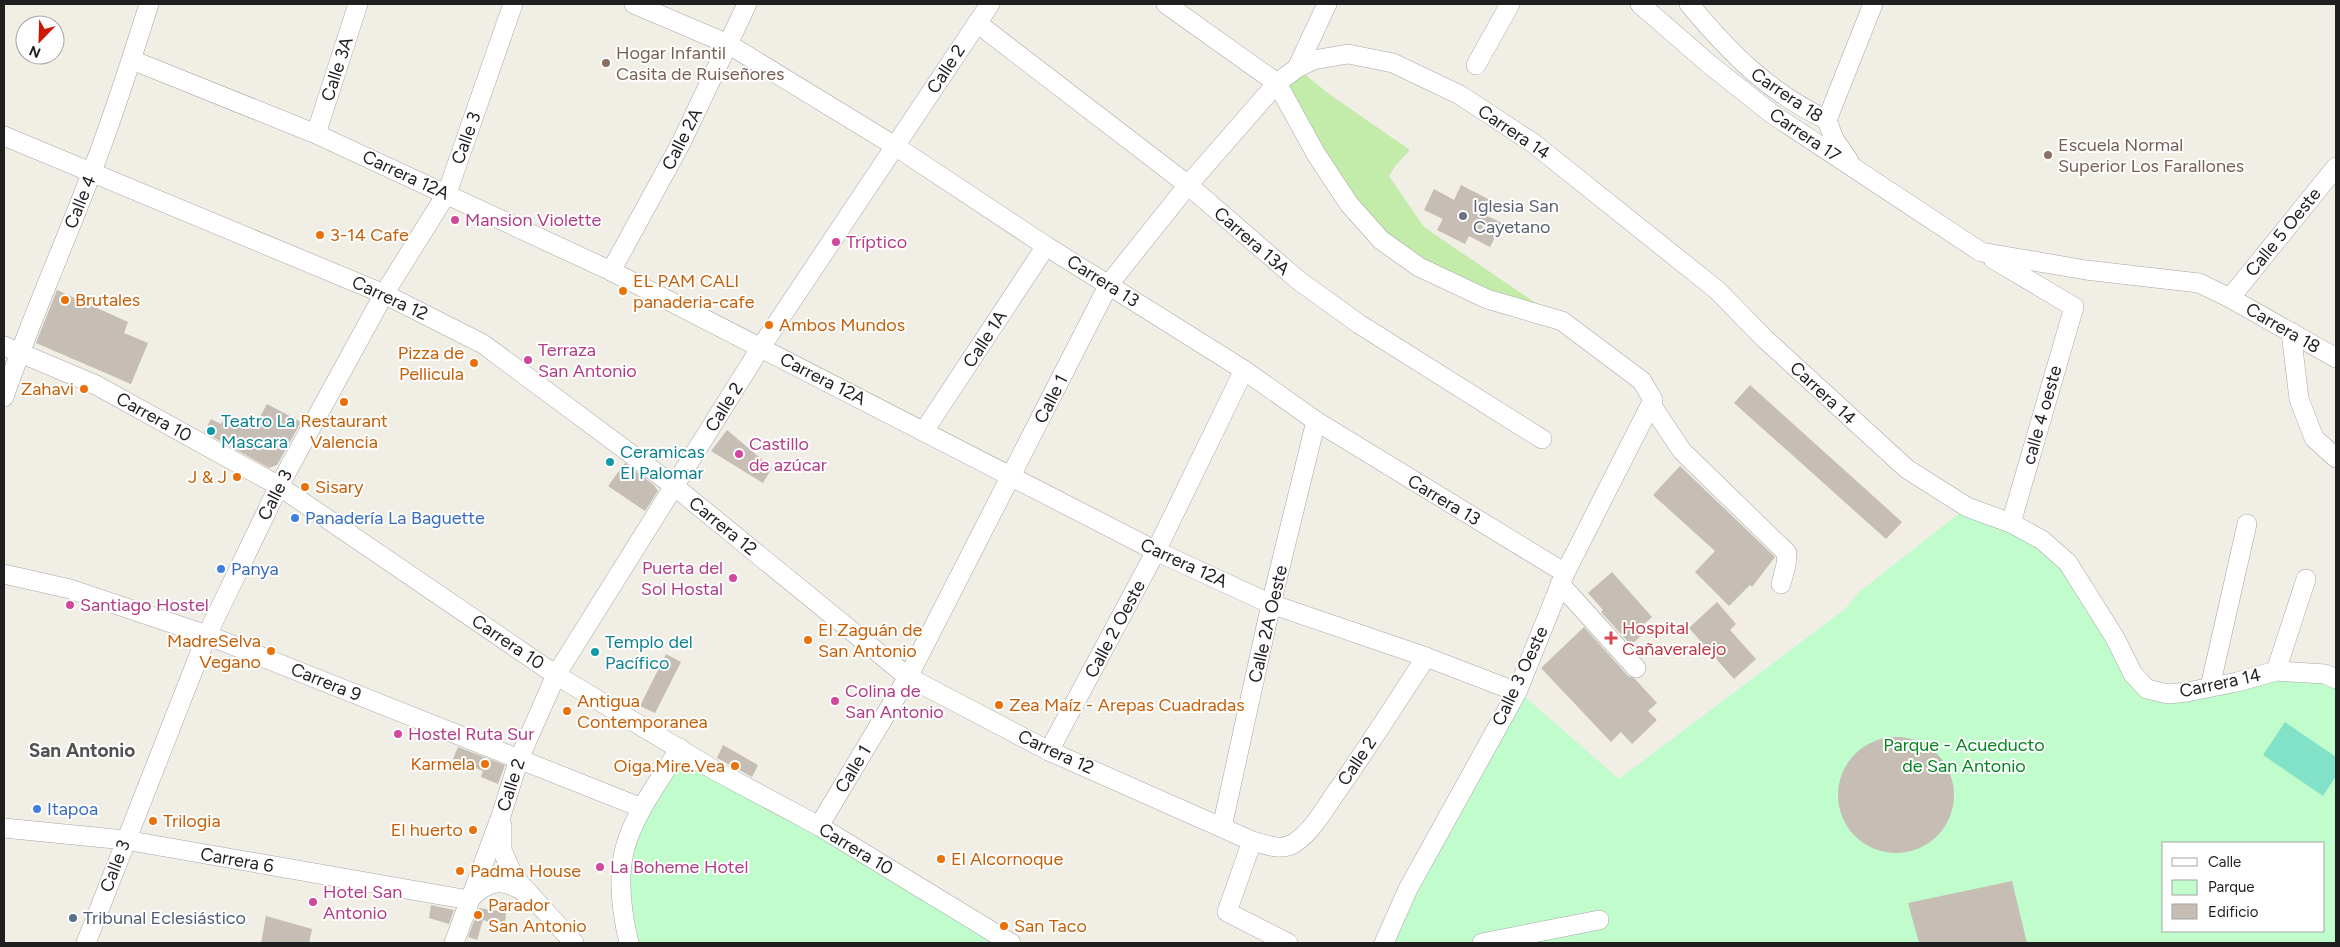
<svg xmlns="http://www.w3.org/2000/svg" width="2340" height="947" font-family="Figtree,sans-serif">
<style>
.grass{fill:#c3ecaa}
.park{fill:#c1fccd;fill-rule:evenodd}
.pitch{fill:#81e2c8}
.building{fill:#c6bdb4}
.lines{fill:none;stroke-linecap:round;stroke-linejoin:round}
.minor-casing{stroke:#a6a6a6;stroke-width:20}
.minor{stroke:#fff;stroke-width:19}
.education-dot{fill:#8d6e63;stroke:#fff;stroke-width:2}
.worship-dot{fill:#6b7280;stroke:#fff;stroke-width:2}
.hotel-dot{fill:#d1479c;stroke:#fff;stroke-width:2}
.food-dot{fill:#e8710a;stroke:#fff;stroke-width:2}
.culture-dot{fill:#0f9aa8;stroke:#fff;stroke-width:2}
.shop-dot{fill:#3f7fe0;stroke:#fff;stroke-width:2}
.health-dot{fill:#e0444e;stroke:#fff;stroke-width:2}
.service-dot{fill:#5c6f8a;stroke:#fff;stroke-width:2}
.labels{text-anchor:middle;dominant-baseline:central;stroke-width:4;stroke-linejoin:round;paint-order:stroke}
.education-label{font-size:18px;fill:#785e54;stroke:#fff;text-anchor:start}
.street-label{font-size:18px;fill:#1f1f1f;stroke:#fff}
.worship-label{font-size:18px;fill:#5b616d;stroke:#fff;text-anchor:start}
.hotel-label{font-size:18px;fill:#b23c85;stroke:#fff;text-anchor:start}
.food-label{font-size:18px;fill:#c56008;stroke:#fff;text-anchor:start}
.culture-label{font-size:18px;fill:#0d838f;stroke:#fff;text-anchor:start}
.shop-label{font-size:18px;fill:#366cbe;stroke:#fff;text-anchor:start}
.health-label{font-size:18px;fill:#be3a42;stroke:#fff;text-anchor:start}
.park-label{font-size:18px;fill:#078420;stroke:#fff}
.service-label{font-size:18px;fill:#4e5e75;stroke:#fff;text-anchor:start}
.neighbourhood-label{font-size:19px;font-weight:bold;fill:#525252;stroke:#fff}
</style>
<rect width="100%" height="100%" fill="#f1eee5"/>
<path class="grass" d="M1297,68L1329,94L1410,150L1396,165L1389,176L1424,227L1562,321L1544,316L1381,240L1277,83Z"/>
<g class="park">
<path d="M1967,507L2042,540L2148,689L2258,677L2336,679V943H1384L1524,696L1619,779L1845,609L1859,592ZM2164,843H2324V931H2164Z"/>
<path d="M680,748L1011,943H629L621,896L642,808Z"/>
</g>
<path class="pitch" d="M2285,722L2336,757V776L2323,796L2263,755Z"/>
<g class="building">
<path d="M1461,185L1490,200L1483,214L1502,223L1490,247L1469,236L1465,244L1437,230L1443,219L1424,210L1434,189L1454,200Z"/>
<path d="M57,290L128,322L124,333L148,343L131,384L36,343Z"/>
<path d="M1750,385L1902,522L1886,539L1734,403Z"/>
<path d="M267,404L301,422L277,465L269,468L204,432L211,419L221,424L227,413L255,426Z"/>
<path d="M727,430L772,468L763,483L711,451Z"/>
<path d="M625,463L654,485L658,491L645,511L608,486Z"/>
<path d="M1680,466L1775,557L1752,587L1750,585L1729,606L1695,572L1715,551L1653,495Z"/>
<path d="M1612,572L1652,617L1637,630L1642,635L1631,645L1601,612L1603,610L1588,593Z"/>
<path d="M1717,602L1736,624L1730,630L1756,659L1734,679L1689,628Z"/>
<path d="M1584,627L1628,676L1635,679L1657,703L1648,711L1657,720L1632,744L1621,732L1611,742L1541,668Z"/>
<path d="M666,654L681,662L655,713L640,706Z"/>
<circle cx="1896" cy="795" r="58"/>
<path d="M723,745L758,765L752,777L717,758Z"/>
<path d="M458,747L505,765L498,784L481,777L483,771L453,759Z"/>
<path d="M2012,881L2027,943H1919L1908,903Z"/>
<path d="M431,905L454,910L449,924L429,918Z"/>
<path d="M479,908L506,912L505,928L483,920L477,940L468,937Z"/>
<path d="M266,916L312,929L309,943H261Z"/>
</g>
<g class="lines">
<g class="minor-casing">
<g id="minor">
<path d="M634,4L728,44L895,146L1046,246L1244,370L1316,421L1565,573"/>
<path d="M1166,4L1277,83L1316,154L1349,204L1381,240L1419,267L1487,299L1562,321L1642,381L1653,400L1565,573L1517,692L1408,889L1384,943"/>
<path d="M1640,4L1709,64L1772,114L1981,252L2086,270L2199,283L2230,298L2336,358"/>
<path d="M1689,4C1730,53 1768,92 1827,120L1834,139L1849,161"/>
<path d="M977,23L1188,185L1298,280L1359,324L1542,439"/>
<path d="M132,60L316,134L611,271L1156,551L1271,604L1426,657L1517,692"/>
<path d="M1476,65L1510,4"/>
<path d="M1297,68L1313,60L1348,54L1393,63L1460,95L1533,143L1717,290L1765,339L1907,469L1967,507L2011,523L2042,540L2068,563L2115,638L2133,674L2147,689L2168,694L2187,692L2237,682L2276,671L2325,674L2336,679"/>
<path d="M1827,120L1873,4"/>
<path d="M316,134L358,4"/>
<path d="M4,136L384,294L483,344L674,486L908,677L1049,751L1252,841C1267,845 1282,852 1296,842C1312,831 1324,810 1335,794C1367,749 1396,703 1426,657"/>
<path d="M1993,259L2074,307L2011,523"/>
<path d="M611,271L681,143L747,4"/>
<path d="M2230,298L2336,167"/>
<path d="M2291,332L2299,399L2314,438L2336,458"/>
<path d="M4,346L96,385L279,486L556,675L716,771L819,826L1011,943"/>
<path d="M4,397C30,321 63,248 91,174C113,118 131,61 149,4"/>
<path d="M1652,406L1682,451L1787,553L1786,565L1781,584"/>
<path d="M924,431L1046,246"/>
<path d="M4,574L70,589L207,635L642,808"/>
<path d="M1560,584L1636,668"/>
<path d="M2276,671L2306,579"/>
<path d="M2210,687L2247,524"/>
<path d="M1049,751L1156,551L1244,370"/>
<path d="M502,825V850L514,877L574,943"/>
<path d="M819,826L908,677L1109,284L1188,185L1277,83L1297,68L1327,4"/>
<path d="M1222,827L1271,604L1316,421"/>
<path d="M4,828L125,840L469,900C488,879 503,878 526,893"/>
<path d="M1252,841L1227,912L1288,943"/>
<path d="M86,943L207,635L279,486L384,294L447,193L513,4"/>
<path d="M454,943L501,816L519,759L556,675L761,347L990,4"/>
<path d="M629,943C622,914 617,878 625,848C634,814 661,778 680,748"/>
<path d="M1482,943L1599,920"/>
</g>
</g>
<use href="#minor" class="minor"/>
</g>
<g class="education-dot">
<circle cx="606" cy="63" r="5"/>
<circle cx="2048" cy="155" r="5"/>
</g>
<circle class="worship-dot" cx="1463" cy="216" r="5"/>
<g class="hotel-dot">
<circle cx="455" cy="220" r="5"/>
<circle cx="836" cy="242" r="5"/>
<circle cx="528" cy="360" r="5"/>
<circle cx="739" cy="454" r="5"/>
<circle cx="733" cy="578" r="5"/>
<circle cx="70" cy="605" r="5"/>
<circle cx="835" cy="701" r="5"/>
<circle cx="398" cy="734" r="5"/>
<circle cx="600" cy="867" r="5"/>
<circle cx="313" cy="902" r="5"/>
</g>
<g class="food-dot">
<circle cx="320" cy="235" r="5"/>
<circle cx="623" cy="291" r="5"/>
<circle cx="65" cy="300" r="5"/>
<circle cx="769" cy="325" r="5"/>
<circle cx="474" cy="363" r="5"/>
<circle cx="84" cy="389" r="5"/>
<circle cx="344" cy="402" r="5"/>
<circle cx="237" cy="477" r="5"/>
<circle cx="305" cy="487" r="5"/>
<circle cx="808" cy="640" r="5"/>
<circle cx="271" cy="651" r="5"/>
<circle cx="999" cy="705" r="5"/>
<circle cx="567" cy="711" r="5"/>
<circle cx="485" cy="764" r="5"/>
<circle cx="735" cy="766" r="5"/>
<circle cx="153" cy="821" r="5"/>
<circle cx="473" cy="830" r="5"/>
<circle cx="941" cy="859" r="5"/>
<circle cx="460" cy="871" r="5"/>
<circle cx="478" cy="915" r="5"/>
<circle cx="1004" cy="926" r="5"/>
</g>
<g class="culture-dot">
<circle cx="211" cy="431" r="5"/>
<circle cx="610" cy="462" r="5"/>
<circle cx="595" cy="652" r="5"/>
</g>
<g class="shop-dot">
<circle cx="295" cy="518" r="5"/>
<circle cx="221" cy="569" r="5"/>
<circle cx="37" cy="809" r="5"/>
</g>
<path class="health-dot" d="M1608.5 630.5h5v5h5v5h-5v5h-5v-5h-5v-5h5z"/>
<circle class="service-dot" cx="73" cy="918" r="5"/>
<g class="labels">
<g class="education-label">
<text x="616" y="53">Hogar Infantil<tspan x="616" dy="21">Casita de Ruiseñores</tspan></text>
<text x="2058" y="145">Escuela Normal<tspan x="2058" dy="21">Superior Los Farallones</tspan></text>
</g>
<g class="street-label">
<text transform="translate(337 69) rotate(-72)">Calle 3A</text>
<text transform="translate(946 69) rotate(-57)">Calle 2</text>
<text transform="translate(1787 95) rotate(34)">Carrera 18</text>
<text transform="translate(1514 132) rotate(34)">Carrera 14</text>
<text transform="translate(1805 135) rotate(34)">Carrera 17</text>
<text transform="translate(466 138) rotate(-70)">Calle 3</text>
<text transform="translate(682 139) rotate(-63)">Calle 2A</text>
<text transform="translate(406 175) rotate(25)">Carrera 12A</text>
<text transform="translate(80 202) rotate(-68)">Calle 4</text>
<text transform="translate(2283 232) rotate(-51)">Calle 5 Oeste</text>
<text transform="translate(1252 241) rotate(41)">Carrera 13A</text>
<text transform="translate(1103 281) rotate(32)">Carrera 13</text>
<text transform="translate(390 298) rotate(25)">Carrera 12</text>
<text transform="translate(2283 328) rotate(30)">Carrera 18</text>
<text transform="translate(985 339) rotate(-57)">Calle 1A</text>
<text transform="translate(823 379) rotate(27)">Carrera 12A</text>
<text transform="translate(1823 393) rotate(43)">Carrera 14</text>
<text transform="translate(1051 399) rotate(-63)">Calle 1</text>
<text transform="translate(724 407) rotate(-58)">Calle 2</text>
<text transform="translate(2042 415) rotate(-74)">calle 4 oeste</text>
<text transform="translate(154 417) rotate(29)">Carrera 10</text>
<text transform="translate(275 495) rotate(-63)">Calle 3</text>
<text transform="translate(1444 500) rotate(31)">Carrera 13</text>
<text transform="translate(723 526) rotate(39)">Carrera 12</text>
<text transform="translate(1184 563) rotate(25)">Carrera 12A</text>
<text transform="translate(1268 624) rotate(-77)">Calle 2A Oeste</text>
<text transform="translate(1115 629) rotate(-62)">Calle 2 Oeste</text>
<text transform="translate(508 642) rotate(34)">Carrera 10</text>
<text transform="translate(1520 676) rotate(-65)">Calle 3 Oeste</text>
<text transform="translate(326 682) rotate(22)">Carrera 9</text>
<text transform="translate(2220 683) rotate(-12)">Carrera 14</text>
<text transform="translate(1056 752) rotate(25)">Carrera 12</text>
<text transform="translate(1357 761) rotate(-56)">Calle 2</text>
<text transform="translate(853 769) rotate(-59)">Calle 1</text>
<text transform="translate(511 785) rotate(-72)">Calle 2</text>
<text transform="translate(856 849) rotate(31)">Carrera 10</text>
<text transform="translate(237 860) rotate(10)">Carrera 6</text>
<text transform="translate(115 866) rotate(-69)">Calle 3</text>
</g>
<g class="worship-label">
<text x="1473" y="206">Iglesia San<tspan x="1473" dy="21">Cayetano</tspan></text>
</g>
<g class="hotel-label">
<text x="465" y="220">Mansion Violette</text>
<text x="846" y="242">Tríptico</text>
<text x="538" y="350">Terraza<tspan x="538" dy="21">San Antonio</tspan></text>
<text x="749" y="444">Castillo<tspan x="749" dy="21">de azúcar</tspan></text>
<text x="723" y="568" text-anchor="end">Puerta del<tspan x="723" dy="21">Sol Hostal</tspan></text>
<text x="80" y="605">Santiago Hostel</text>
<text x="845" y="691">Colina de<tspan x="845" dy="21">San Antonio</tspan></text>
<text x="408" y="734">Hostel Ruta Sur</text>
<text x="610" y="867">La Boheme Hotel</text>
<text x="323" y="892">Hotel San<tspan x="323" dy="21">Antonio</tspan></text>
</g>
<g class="food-label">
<text x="330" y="235">3-14 Cafe</text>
<text x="633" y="281">EL PAM CALI<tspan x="633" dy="21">panaderia-cafe</tspan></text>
<text x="75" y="300">Brutales</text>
<text x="779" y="325">Ambos Mundos</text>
<text x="464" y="353" text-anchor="end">Pizza de<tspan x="464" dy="21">Pellicula</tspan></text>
<text x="74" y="389" text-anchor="end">Zahavi</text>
<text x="344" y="421" text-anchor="middle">Restaurant<tspan x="344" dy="21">Valencia</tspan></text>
<text x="227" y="477" text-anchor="end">J &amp; J</text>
<text x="315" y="487">Sisary</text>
<text x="818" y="630">El Zaguán de<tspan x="818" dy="21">San Antonio</tspan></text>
<text x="261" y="641" text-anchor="end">MadreSelva<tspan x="261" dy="21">Vegano</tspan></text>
<text x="577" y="701">Antigua<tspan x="577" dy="21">Contemporanea</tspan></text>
<text x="1009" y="705">Zea Maíz - Arepas Cuadradas</text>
<text x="475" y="764" text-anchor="end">Karmela</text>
<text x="725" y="766" text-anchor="end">Oiga.Mire.Vea</text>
<text x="163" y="821">Trilogia</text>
<text x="463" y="830" text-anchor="end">El huerto</text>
<text x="951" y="859">El Alcornoque</text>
<text x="470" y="871">Padma House</text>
<text x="488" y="905">Parador<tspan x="488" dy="21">San Antonio</tspan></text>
<text x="1014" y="926">San Taco</text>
</g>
<g class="culture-label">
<text x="221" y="421">Teatro La<tspan x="221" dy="21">Mascara</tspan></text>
<text x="620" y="452">Ceramicas<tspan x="620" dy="21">El Palomar</tspan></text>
<text x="605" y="642">Templo del<tspan x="605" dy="21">Pacífico</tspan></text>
</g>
<g class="shop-label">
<text x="305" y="518">Panadería La Baguette</text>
<text x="231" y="569">Panya</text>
<text x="47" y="809">Itapoa</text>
</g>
<g class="health-label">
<text x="1622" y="628">Hospital<tspan x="1622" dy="21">Cañaveralejo</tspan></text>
</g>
<g class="park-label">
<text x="1964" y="745">Parque - Acueducto<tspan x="1964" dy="21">de San Antonio</tspan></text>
</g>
<g class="service-label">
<text x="83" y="918">Tribunal Eclesiástico</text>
</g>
<g class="neighbourhood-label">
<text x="82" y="750">San Antonio</text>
</g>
</g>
<rect width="2340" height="947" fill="none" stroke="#1f1f1f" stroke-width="10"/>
<rect x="2162" y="842" width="162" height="90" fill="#ffffff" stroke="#a5a5a5"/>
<rect x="2172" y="858" width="25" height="8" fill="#ffffff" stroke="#a5a5a5"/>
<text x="2208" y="867" font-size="15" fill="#1f1f1f">Calle</text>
<rect x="2172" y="880" width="25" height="15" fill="#c1fccd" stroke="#a5a5a5"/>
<text x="2208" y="892" font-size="15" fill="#1f1f1f">Parque</text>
<rect x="2172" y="904" width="25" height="15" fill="#c6bdb4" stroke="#a5a5a5"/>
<text x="2208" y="917" font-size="15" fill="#1f1f1f">Edificio</text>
<g transform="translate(40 40) rotate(203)"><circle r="24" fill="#ffffff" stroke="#a5a5a5"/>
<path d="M0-4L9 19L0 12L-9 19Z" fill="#cf1800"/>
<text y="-8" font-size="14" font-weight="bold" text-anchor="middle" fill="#1f1f1f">N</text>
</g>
</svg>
